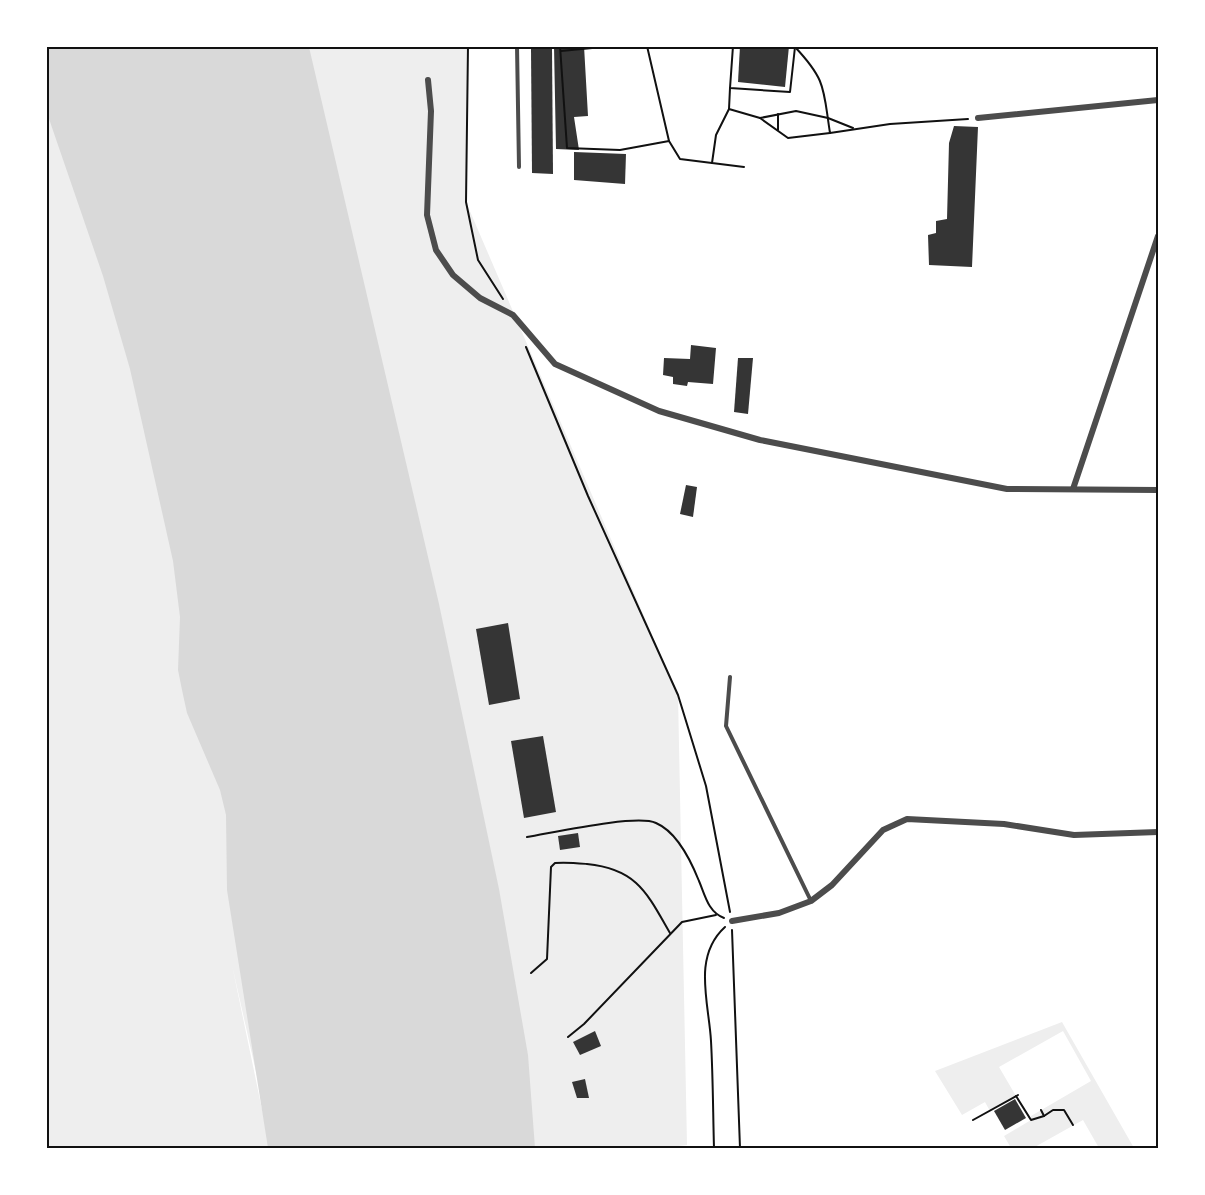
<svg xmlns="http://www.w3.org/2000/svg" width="1205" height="1195" font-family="Overpass,sans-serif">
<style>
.green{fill:#eee}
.water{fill:#d9d9d9}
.building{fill:#353535}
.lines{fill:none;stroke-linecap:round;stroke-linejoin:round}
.path{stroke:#111;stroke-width:2}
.service{stroke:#4c4c4c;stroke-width:4}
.minor{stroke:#4c4c4c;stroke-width:6}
.neatline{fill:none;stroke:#111;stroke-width:2}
</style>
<rect width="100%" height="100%" fill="#fff"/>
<g class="green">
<path d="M47,47H467L466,202L678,695L687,1145L661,1148H273L232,965L270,1148H47Z"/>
<path d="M1062,1022L1134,1148H1099L1083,1120L1033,1148H1011L1004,1136L1031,1120V1116L1091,1081L1063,1031L999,1067L1016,1096L990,1111L985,1102L962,1115L935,1071Z"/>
</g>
<path class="water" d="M46,47H309L439,604L499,889L528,1055L535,1148H268L227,890L226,815L220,790L187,713L182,690L178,670L180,617L173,561L130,369L103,276L47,113Z"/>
<g class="building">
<path d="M554,46H584L588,116L574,117L579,150L556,149Z"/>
<path d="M740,46H789L785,87L738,82Z"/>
<path d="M531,49H552L553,174L532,173Z"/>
<path d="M954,126L978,127L972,267L929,265L928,235L936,233V221L947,219L949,143Z"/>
<path d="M574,152L626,154L625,184L574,180Z"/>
<path d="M691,345L716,348L713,384L688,382L687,386L673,384V377L663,375L664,358L690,359Z"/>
<path d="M738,358H753L748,414L734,412Z"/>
<path d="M686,485L697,487L693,517L680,514Z"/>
<path d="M508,623L520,699L489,705L476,629Z"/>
<path d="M543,736L556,812L524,818L511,741Z"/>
<path d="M578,833L580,847L560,850L558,836Z"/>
<path d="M595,1031L601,1046L580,1055L573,1042Z"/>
<path d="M585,1079L589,1098H577L572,1082Z"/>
<path d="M1015,1099L1026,1118L1005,1130L994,1111Z"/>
</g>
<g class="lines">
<g class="path">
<path d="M468,46L466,202L478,260L503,299"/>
<path d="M560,46L567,148L620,150L669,141L680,159L712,163"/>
<path d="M647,46L669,141"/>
<path d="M733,46L730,88L790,92L795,47"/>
<path d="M795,47C827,81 823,89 830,133L890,124L968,119"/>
<path d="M561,51L613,46"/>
<path d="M730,88L729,109L760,118L796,111L828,118L853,128"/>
<path d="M729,109L716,135L712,163L744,167"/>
<path d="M778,114V130"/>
<path d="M760,118L788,138L830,133"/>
<path d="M526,347L588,496L678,695L706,786L730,912"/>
<path d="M527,837C552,833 636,814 656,823C677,832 691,861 699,881C705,895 708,912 724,918"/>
<path d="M732,930L740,1148"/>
<path d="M531,973L547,959L551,867L555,863C566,862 576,863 587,864C637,869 647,893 670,933"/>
<path d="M568,1037L584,1024L682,922L716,915"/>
<path d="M1016,1096L1031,1120L1044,1116L1041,1110"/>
<path d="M1044,1116L1053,1110H1064L1073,1125"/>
<path d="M973,1120L1018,1095"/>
<path d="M714,1148C713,1113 713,1077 711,1041C709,1003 692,957 725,927"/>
</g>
<g class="service">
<path d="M517,46L519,167"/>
<path d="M730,677L726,726L811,901"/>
</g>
<g class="minor">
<path d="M428,80L431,111L427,215L436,250L453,275L480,298L513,315L555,364L659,411L760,440L1007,489L1158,490"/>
<path d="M978,118L1158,100"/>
<path d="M1073,489L1158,236"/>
<path d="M732,921L779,913L811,901L832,885L883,830L907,819L1004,824L1074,835L1158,832"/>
</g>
</g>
<rect width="1205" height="1195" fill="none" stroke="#ffffff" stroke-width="96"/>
<rect x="48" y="48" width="1109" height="1099" class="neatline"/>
</svg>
